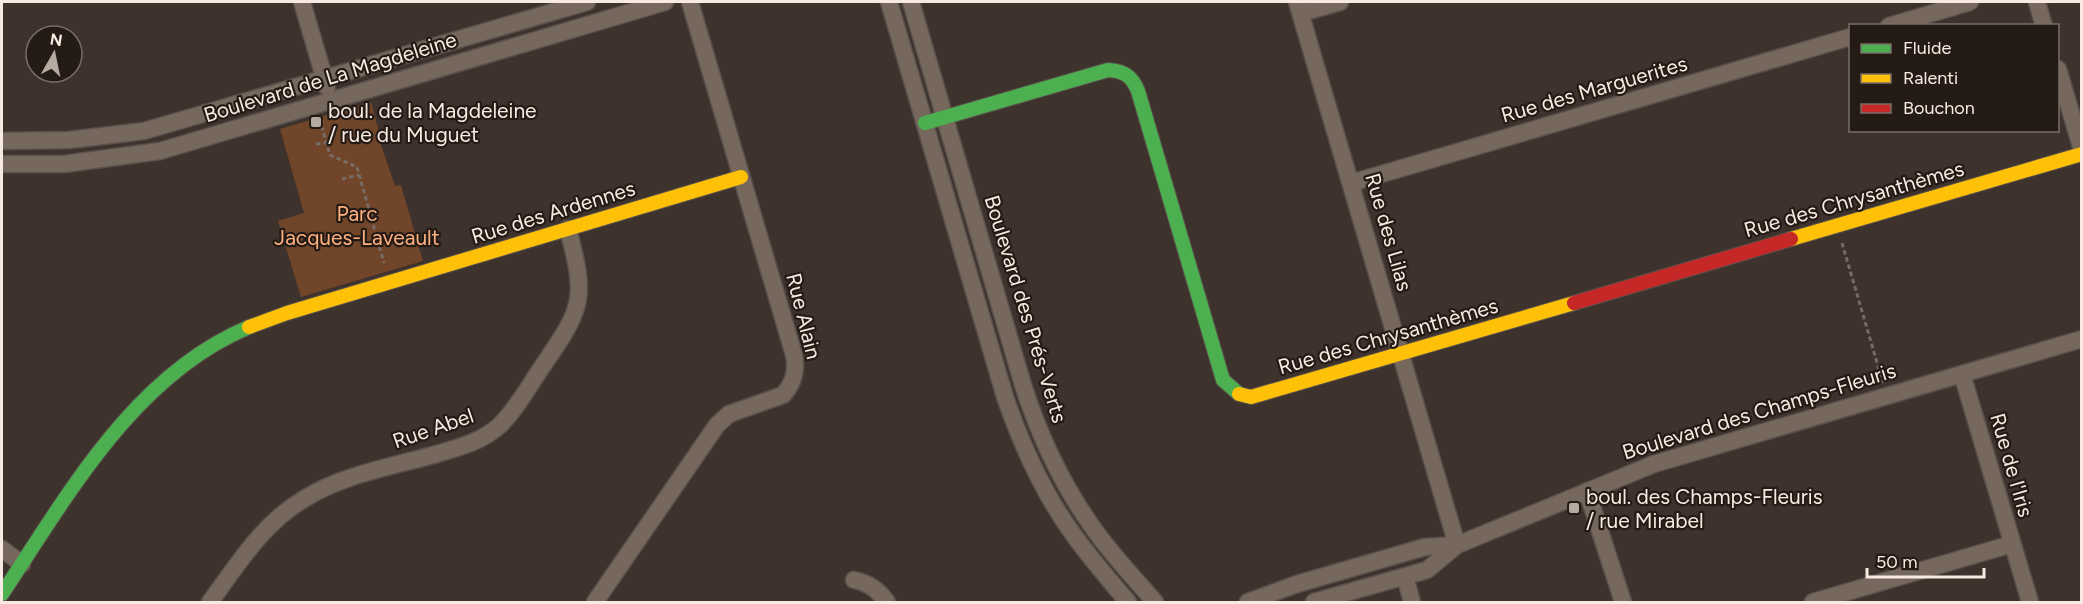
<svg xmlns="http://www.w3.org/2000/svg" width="2083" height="604" font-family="Figtree,sans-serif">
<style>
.green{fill:#70452a}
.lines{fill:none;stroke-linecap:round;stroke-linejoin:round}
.street-casing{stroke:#59504b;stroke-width:19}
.fast-casing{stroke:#59504b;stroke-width:16}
.slow-casing{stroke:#59504b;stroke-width:16}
.jam-casing{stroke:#59504b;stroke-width:16}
.path{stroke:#786b63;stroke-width:3;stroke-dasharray:4.5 3;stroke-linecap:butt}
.street{stroke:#77685e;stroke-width:16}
.fast{stroke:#4caf50;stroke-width:14}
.slow{stroke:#ffc107;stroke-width:14}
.jam{stroke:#c62828;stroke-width:14}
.poi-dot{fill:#b7aaa2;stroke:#241b15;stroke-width:2}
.labels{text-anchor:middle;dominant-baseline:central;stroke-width:4.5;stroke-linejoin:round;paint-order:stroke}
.street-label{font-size:21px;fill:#f8eae2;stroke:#241b15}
.poi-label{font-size:21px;fill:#f8eae2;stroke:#241b15;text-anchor:start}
.park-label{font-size:21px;fill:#feaf80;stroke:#241b15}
</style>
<rect width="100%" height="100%" fill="#3d322c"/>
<path class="green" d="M371,102L379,132V139L395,186L401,185L423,261L301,297L278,221L304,213L280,129Z"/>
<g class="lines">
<g class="street-casing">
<g id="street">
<path d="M302,2L327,87"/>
<path d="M889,2L1005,397C1022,446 1043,493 1073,534C1090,558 1109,580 1128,602"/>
<path d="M911,2L1023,385C1040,438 1063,487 1096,532C1114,557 1135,579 1155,602"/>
<path d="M1297,2L1457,545"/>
<path d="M2037,2L2044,26"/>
<path d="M1301,13L1340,2"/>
<path d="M1889,26L1970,2"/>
<path d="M2058,69L2082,150"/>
<path d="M2,141L69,140L144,131L587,2"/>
<path d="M2,164H64L160,151L665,2"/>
<path d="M1351,183L1850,37"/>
<path d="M1962,374L2030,602"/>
<path d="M1587,491L1623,602"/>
<path d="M2,549L22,564"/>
<path d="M1405,577L1412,602"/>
<path d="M854,580C869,583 878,590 887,602"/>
<path d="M210,602C238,564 262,524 304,499C342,475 390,467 433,455C456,448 480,443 499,426C517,409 530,384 544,364C584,306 586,298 568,229"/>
<path d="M595,602L717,425L729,414L783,395C794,383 797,371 794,355L690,2"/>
<path d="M1248,602L1297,584L1425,547L1457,545"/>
<path d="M1314,602L1427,570L1457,545L1654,464L2082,339"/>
<path d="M1813,602L2012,544"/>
</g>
</g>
<g class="fast-casing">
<g id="fast">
<path d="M925,123L1108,70C1124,71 1132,76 1138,91L1223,380L1239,394"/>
<path d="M2,594C68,495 134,375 249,327"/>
</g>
</g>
<g class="slow-casing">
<g id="slow">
<path d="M1791,239L2082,154"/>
<path d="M249,327L287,313L741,177"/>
<path d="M1239,394L1251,397L1574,303"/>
</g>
</g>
<g class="jam-casing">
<path id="jam" d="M1574,303L1791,239"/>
</g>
<g class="path">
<path d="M320,122L322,121L323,124L322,127L330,155L357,167L384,263"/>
<path d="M316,144L326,143"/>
<path d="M342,179L358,175"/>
<path d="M1842,243L1883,383"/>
</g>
<use href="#street" class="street"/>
<use href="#fast" class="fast"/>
<use href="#slow" class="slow"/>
<use href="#jam" class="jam"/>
</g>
<g class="poi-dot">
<rect x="310" y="116" width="12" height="12" rx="3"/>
<rect x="1568" y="502" width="12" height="12" rx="3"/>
</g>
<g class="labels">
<g class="street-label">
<text transform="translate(330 77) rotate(-17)">Boulevard de La Magdeleine</text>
<text transform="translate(1594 89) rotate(-16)">Rue des Marguerites</text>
<text transform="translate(1854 199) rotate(-16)">Rue des Chrysanthèmes</text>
<text transform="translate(553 212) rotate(-17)">Rue des Ardennes</text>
<text transform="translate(1389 232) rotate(74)">Rue des Lilas</text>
<text transform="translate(1026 309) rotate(73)">Boulevard des Prés-Verts</text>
<text transform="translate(804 316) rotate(76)">Rue Alain</text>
<text transform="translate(1388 336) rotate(-16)">Rue des Chrysanthèmes</text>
<text transform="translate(1759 411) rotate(-17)">Boulevard des Champs-Fleuris</text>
<text transform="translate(433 428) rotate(-19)">Rue Abel</text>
<text transform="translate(2012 465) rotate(74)">Rue de l'Iris</text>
</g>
<g class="poi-label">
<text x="328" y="110">boul. de la Magdeleine<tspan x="328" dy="24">/ rue du Muguet</tspan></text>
<text x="1586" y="496">boul. des Champs-Fleuris<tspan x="1586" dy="24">/ rue Mirabel</tspan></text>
</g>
<g class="park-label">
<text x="357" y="213">Parc<tspan x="357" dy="24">Jacques-Laveault</tspan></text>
</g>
</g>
<rect width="2083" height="604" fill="none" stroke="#f8eae2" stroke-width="6"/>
<rect x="1849" y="24" width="210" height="108" fill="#241b15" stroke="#796e67" stroke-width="1.5"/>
<rect x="1861" y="44" width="30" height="9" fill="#4caf50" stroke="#796e67" stroke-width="1.5"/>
<text x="1903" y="54" font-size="18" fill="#f8eae2">Fluide</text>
<rect x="1861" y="74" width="30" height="9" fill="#ffc107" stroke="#796e67" stroke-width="1.5"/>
<text x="1903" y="84" font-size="18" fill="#f8eae2">Ralenti</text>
<rect x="1861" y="104" width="30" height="9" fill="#c62828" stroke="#796e67" stroke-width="1.5"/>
<text x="1903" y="114" font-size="18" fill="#f8eae2">Bouchon</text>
<g transform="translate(54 54) rotate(9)"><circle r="28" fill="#241b15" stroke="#796e67" stroke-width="1.5"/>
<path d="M0-4.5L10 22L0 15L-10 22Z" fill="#b7aaa2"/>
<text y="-9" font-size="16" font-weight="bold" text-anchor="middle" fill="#f8eae2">N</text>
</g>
<path d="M1867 568v9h117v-9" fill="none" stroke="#f8eae2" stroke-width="3"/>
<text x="1876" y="568" font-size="18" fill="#f8eae2" stroke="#241b15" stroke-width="4.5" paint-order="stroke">50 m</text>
</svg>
